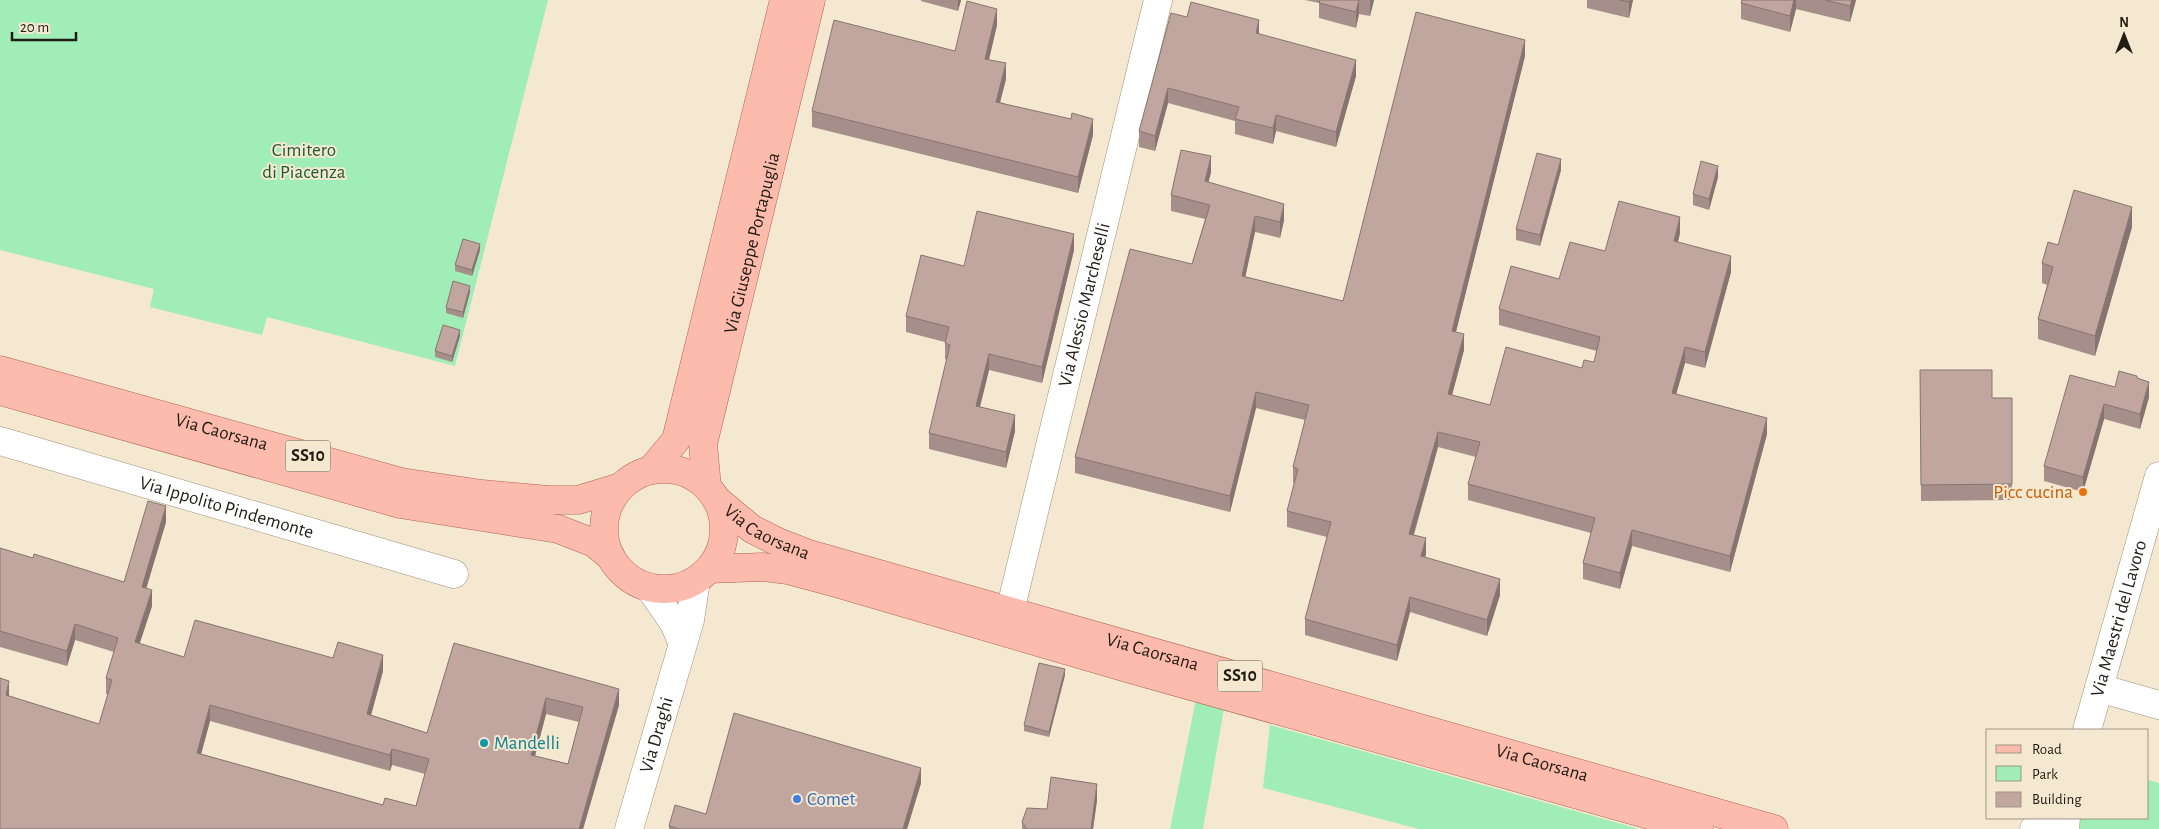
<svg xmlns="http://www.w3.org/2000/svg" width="2159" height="829" font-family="'Alegreya Sans',sans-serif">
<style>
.green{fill:#a0edb8}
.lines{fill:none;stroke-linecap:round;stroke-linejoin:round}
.minor-casing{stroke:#9d907b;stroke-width:29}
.major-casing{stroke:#ae6554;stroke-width:29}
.minor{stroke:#fff;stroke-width:28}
.major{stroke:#fcbbad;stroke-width:28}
.wall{fill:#a68f8a;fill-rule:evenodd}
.shaded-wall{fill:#877470}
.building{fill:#c1a6a0;stroke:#877470;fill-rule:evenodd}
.food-dot{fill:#e8710a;stroke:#f5e8d1;stroke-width:2}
.culture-dot{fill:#0f9aa8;stroke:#f5e8d1;stroke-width:2}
.shop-dot{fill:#3f7fe0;stroke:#f5e8d1;stroke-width:2}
.labels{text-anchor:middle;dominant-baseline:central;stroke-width:4;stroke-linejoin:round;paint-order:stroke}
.shield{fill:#f5e8d1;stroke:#61594d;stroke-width:1}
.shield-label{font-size:18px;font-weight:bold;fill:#211c14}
.park-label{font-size:19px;fill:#1d5a35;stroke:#f5e8d1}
.street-label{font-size:19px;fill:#211c14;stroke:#f5e8d1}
.food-label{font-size:19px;fill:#c56008;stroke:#f5e8d1;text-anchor:end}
.culture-label{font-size:19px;fill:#0d838f;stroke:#f5e8d1;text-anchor:start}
.shop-label{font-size:19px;fill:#366cbe;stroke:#f5e8d1;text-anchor:start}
</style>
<rect width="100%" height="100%" fill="#f5e8d1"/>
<g class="green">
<path d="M0,0H548L455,366L267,317L262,335L150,307L154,289L0,250Z"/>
<path d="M1197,694L1225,703L1203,829H1170Z"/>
<path d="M1270,725L1639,829H1419L1263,788Z"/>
<path d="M2148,780L2159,783V829H2080V818H2148Z"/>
</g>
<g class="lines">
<g class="minor-casing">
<g id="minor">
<path id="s1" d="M0,441L454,574"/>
<path d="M649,587L674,623L682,642"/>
<path id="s2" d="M1010,611L1158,0"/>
<path d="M2099,688L2159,705"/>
<path id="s3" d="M2087,730L2159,476"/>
<path id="s4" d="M629,829L690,620L696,580"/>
<path d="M2034,829L2045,818"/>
<path d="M2065,829L2066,818"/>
</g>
</g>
<g class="major-casing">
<g id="major">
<path id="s5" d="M0,370L401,482L482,494L548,500H578L621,487"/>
<path d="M0,391L400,504L558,529L594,543L611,557"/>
<circle cx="664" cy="529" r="60"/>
<path d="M651,470L676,440L784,0"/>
<path id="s6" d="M707,487L703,444L811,0"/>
<path id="s7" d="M717,500L752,529L778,542L809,554L1774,829"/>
<path d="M709,569L762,567L788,570L836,583L1127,668L1699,829"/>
</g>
</g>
<use href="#minor" class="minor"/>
<use href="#major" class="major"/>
</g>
<g class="wall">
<path d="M921,0H961L958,11L921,1Z"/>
<path d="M1305,0H1374L1370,16L1359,14L1356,28L1319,18V3Z"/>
<path d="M1587,0H1633L1629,18L1587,8Z"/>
<path d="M1742,0H1856L1850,22L1796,9L1790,32L1741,19V3Z"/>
<path d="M1187,17L1259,34L1356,76L1336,147L1276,131L1273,144L1235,134V121L1168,103L1155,151L1139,147V131Z"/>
<path d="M997,25L989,60L1006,79L1000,102L1093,135L1078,193L812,127V111L955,51Z"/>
<path d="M1525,56L1456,332L1464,350L1452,395L1490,405L1582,368L1594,362L1597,351L1499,325V309L1559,279L1605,251L1680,233L1678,242L1731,272L1705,368L1685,363L1676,394L1767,434L1730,572L1632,546L1620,589L1583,579V563L1591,533L1468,500V484L1476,457L1438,447L1414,535L1426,554L1425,557L1500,595L1487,636L1410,612L1397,661L1305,635V619L1327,537L1287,527V511L1294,483H1293V467L1305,420L1256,408L1230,512L1075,473V457L1192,264L1205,219L1171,211V195L1211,172L1208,182L1284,220L1280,238L1255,232L1245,277L1343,301Z"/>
<path d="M1561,170L1540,246L1516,240V229Z"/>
<path d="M1718,177L1709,210L1693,205V194Z"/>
<path d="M2132,227L2095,356L2038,339V319L2047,285L2042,283V263L2058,245Z"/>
<path d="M480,250L472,276L455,271V265Z"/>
<path d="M1074,250L1042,383L989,370L980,407L1015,431L1006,468L929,449V433L947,360L945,359V342L906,332V316L964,266Z"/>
<path d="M470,292L463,318L446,313V308Z"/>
<path d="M460,336L452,362L435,357V351Z"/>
<path d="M1920,370L1992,398H2012V500L1921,501Z"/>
<path d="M2137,379L2149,397L2140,429L2104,419L2083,492L2044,481V466L2115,387Z"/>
<path d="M166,522L146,588L152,606L139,644L184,657L333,658L383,671L371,715L427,733L454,643L619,705L583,829H0L9,696L99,724L108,694H106V678L114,652L75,640L67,666L0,647V548L33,558L124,582ZM546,714L579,722L568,764L535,756ZM210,721L390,771L392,765L425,774L416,806L383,805L201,754Z"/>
<path d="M1065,675L1049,737L1024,731V725Z"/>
<path d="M921,783L907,829H669V826L706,814Z"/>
<path d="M1097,800L1093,829H1022V822L1047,809Z"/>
</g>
<g class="shaded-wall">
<path d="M958,0H961L958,11Z"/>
<path d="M1359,0V14L1356,28V12Z"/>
<path d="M1370,0H1374L1370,16Z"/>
<path d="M1630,0H1633L1629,18V2Z"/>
<path d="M1794,0H1796V9L1790,32V16Z"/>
<path d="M1852,0H1856L1850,22V6Z"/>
<path d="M997,9V25L985,75V59Z"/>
<path d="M1259,20V36L1256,33Z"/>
<path d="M1525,40V56L1452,347V331Z"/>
<path d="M1356,60V76L1336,147V132Z"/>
<path d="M1006,63V79L996,118V102Z"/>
<path d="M1168,88V103L1155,151V136Z"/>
<path d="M1276,115V131L1273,144V128Z"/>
<path d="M1093,119V135L1078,193V177Z"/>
<path d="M1211,156V172L1205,197V181Z"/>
<path d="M1561,159V170L1540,246V235Z"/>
<path d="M1718,166V177L1709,210V199Z"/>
<path d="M1284,204V220L1280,238V222Z"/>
<path d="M2132,207V227L2095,356V336Z"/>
<path d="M1255,216V232L1242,292V276Z"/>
<path d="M1680,217V233L1674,257V241Z"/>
<path d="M1074,234V250L1042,383V367Z"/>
<path d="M480,244V250L472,276V270Z"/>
<path d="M1731,256V272L1705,368V352Z"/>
<path d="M470,286V292L463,318V312Z"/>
<path d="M460,330V336L452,362V356Z"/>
<path d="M1464,334V350L1448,410V394Z"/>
<path d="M1685,347V363L1672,409V393Z"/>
<path d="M989,354V370L976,422V406Z"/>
<path d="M2149,382V397L2140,429V414Z"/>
<path d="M1256,392V408L1230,512V496Z"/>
<path d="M2104,404V419L2083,492V477Z"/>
<path d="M1015,415V431L1006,468V452Z"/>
<path d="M1767,418V434L1730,572V556Z"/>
<path d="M1438,432V447L1409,550V534Z"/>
<path d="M166,506V522L142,603V587Z"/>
<path d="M1632,530V546L1620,589V573Z"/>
<path d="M1426,538V554L1421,571V556Z"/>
<path d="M1500,579V595L1487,636V620Z"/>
<path d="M152,590V606L135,658V642Z"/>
<path d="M1410,597V612L1397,661V645Z"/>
<path d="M75,624V640L67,666V651Z"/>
<path d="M383,655V671L367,730V714Z"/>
<path d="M1065,669V675L1049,737V732Z"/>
<path d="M9,681V697L6,695Z"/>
<path d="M619,689V705L583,829H579Z"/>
<path d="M546,698V714L531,771V755Z"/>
<path d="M210,705V721L197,769V753Z"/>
<path d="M392,749V765L390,771V755Z"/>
<path d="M921,768V783L907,829H903Z"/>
<path d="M1097,784V800L1093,829H1091Z"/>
</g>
<g class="building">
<path d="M1320,0H1359L1356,12L1319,3Z"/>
<path d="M1619,0H1630L1629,2Z"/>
<path d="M1742,0H1794L1790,16L1741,3Z"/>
<path d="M1825,0H1852L1850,6Z"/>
<path d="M967,1L997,9L985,59L1006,63L996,102L1071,119L1072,113L1093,119L1078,177L812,111L834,20L955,51Z"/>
<path d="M1191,2L1259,20L1256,33L1356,60L1336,132L1276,115L1273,128L1235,119L1239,107L1168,88L1155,136L1139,131L1171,13L1187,17Z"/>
<path d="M1416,12L1525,40L1452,331L1464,334L1448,394L1490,405L1506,347L1582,368L1584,360L1594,362L1600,337L1499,309L1511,266L1559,279L1570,242L1605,251L1619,201L1680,217L1674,241L1731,256L1705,352L1685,347L1672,393L1767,418L1730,556L1632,530L1620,573L1583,563L1595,518L1468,484L1480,442L1438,432L1409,534L1426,538L1421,556L1500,579L1487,620L1410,597L1397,645L1305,619L1331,522L1287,511L1298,469L1293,467L1309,405L1256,392L1230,496L1075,457L1130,249L1192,264L1210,205L1171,195L1181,150L1211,156L1205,181L1284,204L1280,222L1255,216L1242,276L1343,301Z"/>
<path d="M1537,153L1561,159L1540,235L1516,229Z"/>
<path d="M1701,161L1718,166L1709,199L1693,194Z"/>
<path d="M2074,190L2132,207L2095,336L2038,319L2053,267L2042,263L2048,242L2058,245Z"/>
<path d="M977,211L1074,234L1042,367L989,354L976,406L1015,415L1006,452L929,433L950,345L945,343L949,327L906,316L921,255L964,266Z"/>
<path d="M463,239L480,244L472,270L455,265Z"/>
<path d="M453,281L470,286L463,312L446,308Z"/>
<path d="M443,325L460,330L452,356L435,351Z"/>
<path d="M1920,370H1992V398H2012V484L1921,485Z"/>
<path d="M2119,371L2137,376V378L2149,382L2140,414L2104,404L2083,477L2044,466L2070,375L2115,387Z"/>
<path d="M148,501L166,506L142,587L152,590L135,642L184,657L195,620L333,658L338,642L383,655L367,714L427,733L454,643L619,689L579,829H0V678L9,681L6,695L99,724L112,680L106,678L118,638L75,624L67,651L0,631V548L33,558L34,554L124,582ZM546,698L583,707L568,764L531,755ZM210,705L390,755L392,749L429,759L416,806L385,798L383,805L197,753Z"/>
<path d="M1039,663L1065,669L1049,732L1024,725Z"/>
<path d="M734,713L921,768L903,829H680L669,826L675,805L706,814Z"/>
<path d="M1051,777L1097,784L1091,829H1027L1022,822L1027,808L1047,809Z"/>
</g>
<circle class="food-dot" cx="2083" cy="492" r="5"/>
<circle class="culture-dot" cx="484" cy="743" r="5"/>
<circle class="shop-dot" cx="797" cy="799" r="5"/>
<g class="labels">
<g class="shield">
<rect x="285.5" y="440.5" width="45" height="31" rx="4"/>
<rect x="1217.5" y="660.5" width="45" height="31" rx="4"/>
</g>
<g class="shield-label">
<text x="308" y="456">SS10</text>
<text x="1240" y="676">SS10</text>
</g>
<g class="park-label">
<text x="304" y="150">Cimitero<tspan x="304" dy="22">di Piacenza</tspan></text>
</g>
<g class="street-label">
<text stroke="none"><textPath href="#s6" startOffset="250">Via Giuseppe Portapuglia</textPath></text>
<text stroke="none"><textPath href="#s2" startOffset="315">Via Alessio Marcheselli</textPath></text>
<text stroke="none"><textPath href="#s5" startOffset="230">Via Caorsana</textPath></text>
<text stroke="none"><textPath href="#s1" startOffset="236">Via Ippolito Pindemonte</textPath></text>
<text stroke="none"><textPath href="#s7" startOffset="60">Via Caorsana</textPath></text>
<text stroke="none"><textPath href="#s3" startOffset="116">Via Maestri del Lavoro</textPath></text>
<text stroke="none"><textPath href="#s7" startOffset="465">Via Caorsana</textPath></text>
<text stroke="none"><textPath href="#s4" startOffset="98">Via Draghi</textPath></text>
<text stroke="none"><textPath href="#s7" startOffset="870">Via Caorsana</textPath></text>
</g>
<g class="food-label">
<text x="2073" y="492">Picc cucina</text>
</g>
<g class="culture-label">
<text x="494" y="743">Mandelli</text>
</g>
<g class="shop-label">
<text x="807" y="799">Comet</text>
</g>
</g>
<rect x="1986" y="729" width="162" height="90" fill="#f5e8d1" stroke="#a09685"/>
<rect x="1996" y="745" width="25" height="8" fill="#fcbbad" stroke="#a09685"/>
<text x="2032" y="754" font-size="15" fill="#211c14">Road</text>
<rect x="1996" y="766" width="25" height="15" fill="#a0edb8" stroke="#a09685"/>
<text x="2032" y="779" font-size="15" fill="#211c14">Park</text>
<rect x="1996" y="792" width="25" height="15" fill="#c1a6a0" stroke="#a09685"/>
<text x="2032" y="804" font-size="15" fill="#211c14">Building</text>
<g transform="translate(2124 35)" stroke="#f5e8d1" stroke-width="4" paint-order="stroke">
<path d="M0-4L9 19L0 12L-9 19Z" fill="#211c14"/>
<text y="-8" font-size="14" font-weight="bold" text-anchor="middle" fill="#211c14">N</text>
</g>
<path d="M12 32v8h64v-8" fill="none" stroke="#211c14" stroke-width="2.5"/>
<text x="20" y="32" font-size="15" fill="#211c14" stroke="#f5e8d1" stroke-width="4" paint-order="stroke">20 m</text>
</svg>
